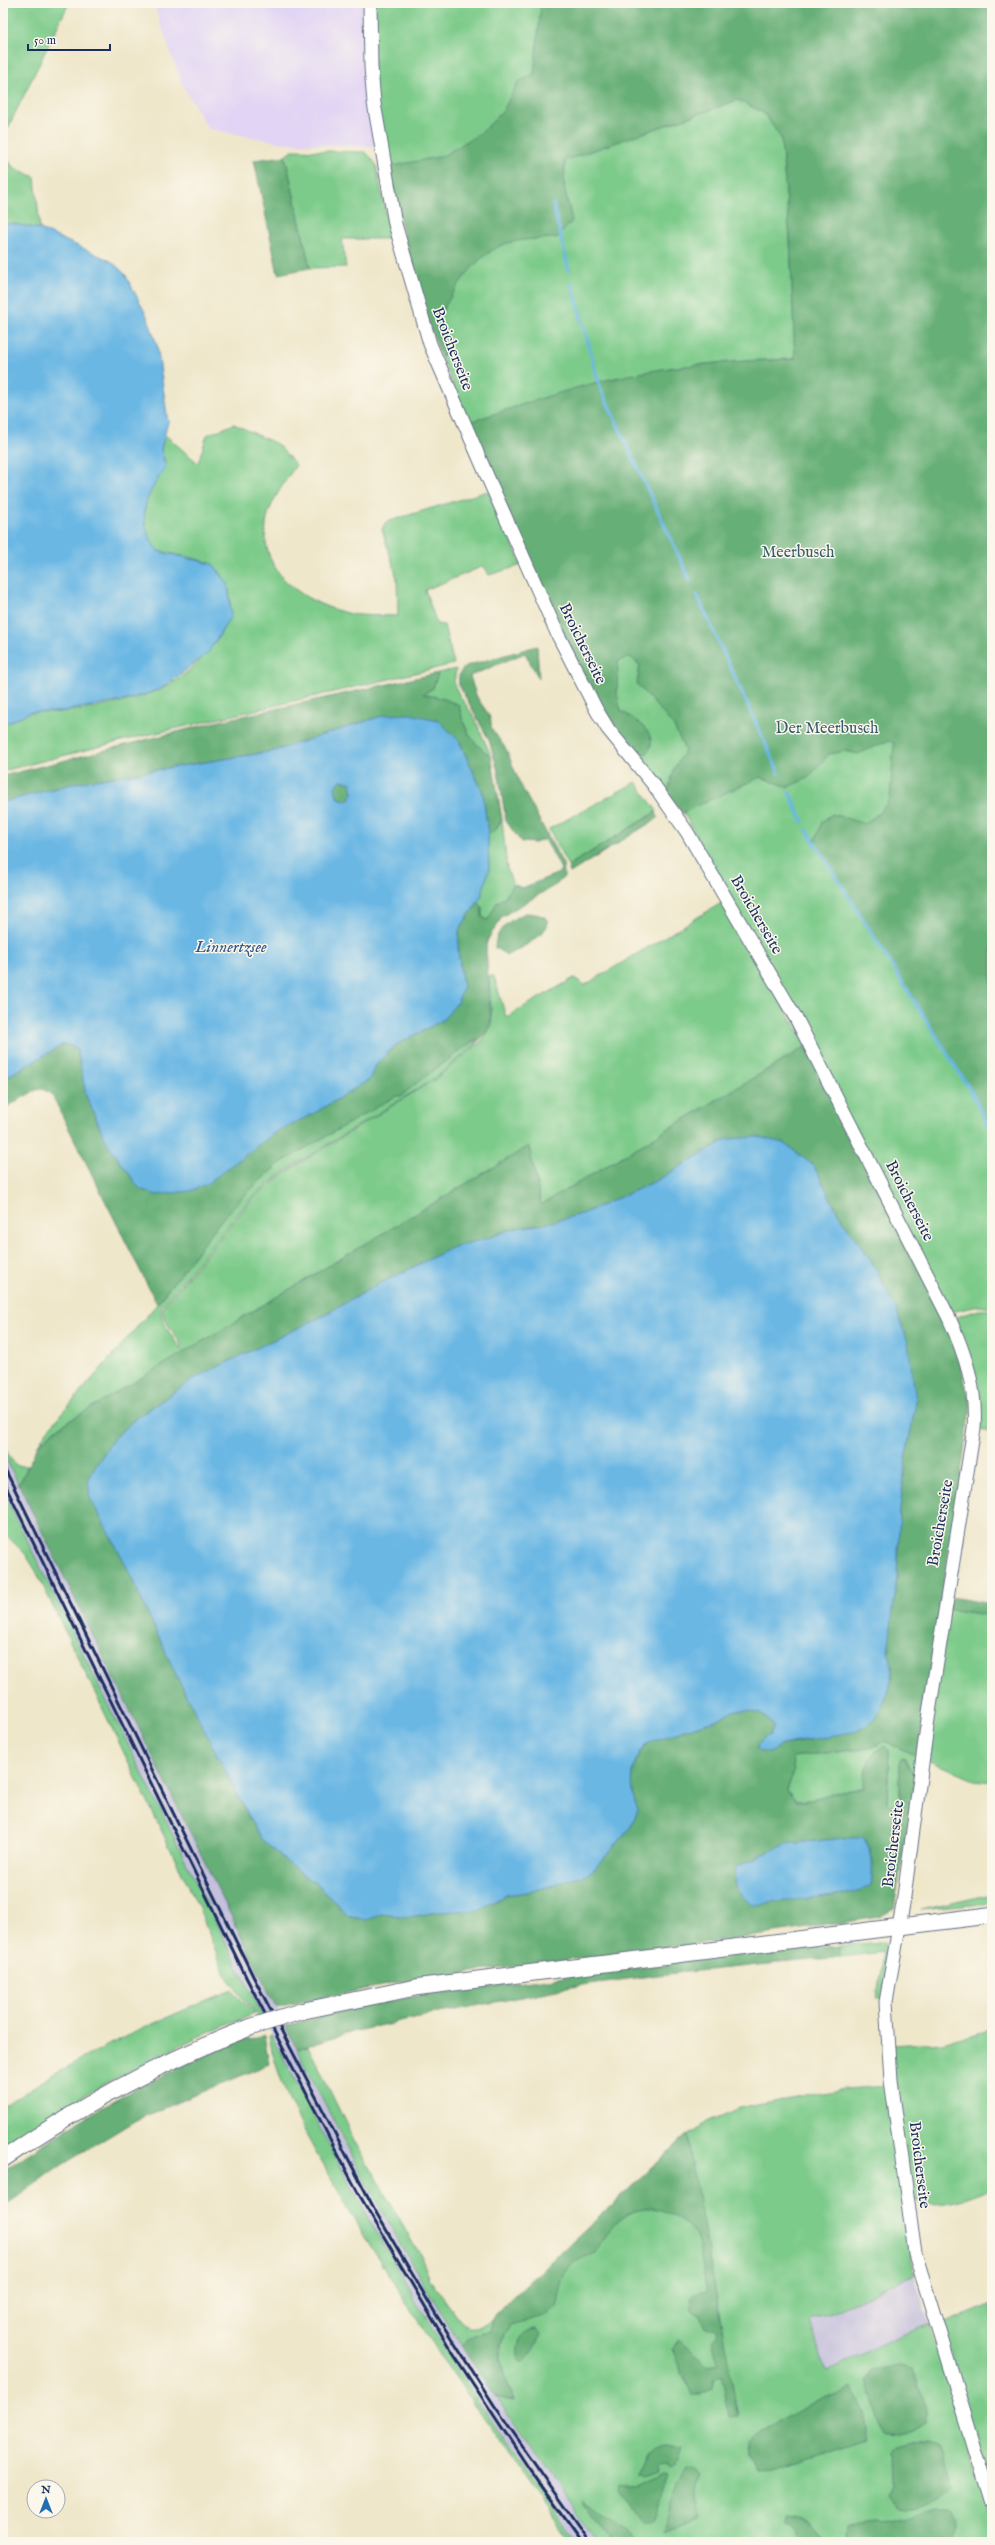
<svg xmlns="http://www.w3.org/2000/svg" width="995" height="2545" font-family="'IM FELL English',serif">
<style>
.built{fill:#e1d4f4}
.industrial{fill:#c5c0db}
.green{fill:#7dcb8a;stroke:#4c7d74}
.forest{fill:#66af76;stroke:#406f6a;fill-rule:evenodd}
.water{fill:#6ab7e4;stroke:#4273a1;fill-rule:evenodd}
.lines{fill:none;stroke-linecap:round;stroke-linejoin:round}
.stream{stroke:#6ab7e4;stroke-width:3.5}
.minor-casing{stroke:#656f84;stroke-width:15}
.major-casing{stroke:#656f84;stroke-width:18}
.minor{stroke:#fff;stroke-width:13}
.major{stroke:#fff;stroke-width:16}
.rail{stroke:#1b2f5e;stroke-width:3}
.major-bridge-casing{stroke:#656f84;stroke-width:18;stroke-linecap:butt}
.major-bridge{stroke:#fff;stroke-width:16}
.labels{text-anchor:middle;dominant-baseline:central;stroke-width:3;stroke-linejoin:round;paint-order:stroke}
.street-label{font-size:16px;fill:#1b2f5e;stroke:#fbf7ec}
.park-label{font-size:16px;fill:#385e6b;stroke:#fbf7ec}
.water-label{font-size:17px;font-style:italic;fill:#335886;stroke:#fbf7ec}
</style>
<rect width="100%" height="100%" fill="#fbf7ec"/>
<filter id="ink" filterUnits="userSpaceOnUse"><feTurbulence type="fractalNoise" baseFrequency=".025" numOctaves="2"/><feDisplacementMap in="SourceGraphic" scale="8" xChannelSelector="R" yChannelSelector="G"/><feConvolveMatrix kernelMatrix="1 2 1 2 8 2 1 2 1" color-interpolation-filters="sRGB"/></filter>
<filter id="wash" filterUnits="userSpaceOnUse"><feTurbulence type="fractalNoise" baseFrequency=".012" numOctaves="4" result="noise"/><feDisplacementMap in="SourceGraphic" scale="16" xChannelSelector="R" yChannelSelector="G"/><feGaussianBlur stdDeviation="0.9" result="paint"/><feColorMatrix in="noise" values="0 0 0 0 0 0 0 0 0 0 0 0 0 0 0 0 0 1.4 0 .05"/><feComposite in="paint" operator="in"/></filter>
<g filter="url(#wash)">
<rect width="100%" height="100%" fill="#efe7ca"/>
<path class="built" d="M153,3H369L380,147L284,143L208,129L182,84Z"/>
<g class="industrial">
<path d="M3,1453L339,2133L443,2317L511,2421L597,2542H577L497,2429L396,2268L324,2140L3,1492Z"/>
<path d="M915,2274L917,2285L929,2324L881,2344L827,2372L821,2361L811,2319Z"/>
</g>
<g class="green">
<path d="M3,3H69L3,138Z"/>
<path d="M371,3H564L549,156L572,221L564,186L565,160L738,100L764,113L781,138L790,237L795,359C730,361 663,365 601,382L992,600V1308L979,1306L951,1312L681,808L642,758L595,688L541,585L441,357L394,166H387L375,103Z"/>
<path d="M293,150L366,152L376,164L391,239H342L346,267L310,268L285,156Z"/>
<path d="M3,153L13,167L35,177L40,229L14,224H3Z"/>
<path d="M234,424L277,444L296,465C285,482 268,504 266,525C260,573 303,601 343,612C360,617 381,615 398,616L397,578L382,529L386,522L488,491L522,565L489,575L484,566L425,590L437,624L444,625L454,664L122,741L3,771V725C11,721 21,714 30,712C39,710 49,712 58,712C88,710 134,702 161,689C201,669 260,607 213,565C208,560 167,553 158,551C134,518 144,497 166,467L161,449L164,434L198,463L207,435Z"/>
<path d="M456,669L454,683L458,693L474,717L491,756C472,744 463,727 459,705L423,694L433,688L438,673Z"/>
<path d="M636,782L657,811L568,866L549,829Z"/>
<path d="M502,819L507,869L513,884L504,898L497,902L488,921L482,917V907L478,902L489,870L488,835L496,829Z"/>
<path d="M723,902L807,1046L541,1205L529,1147L59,1427L38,1445L46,1432L157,1304L225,1215L252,1188L280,1163L396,1095L401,1096C425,1074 452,1057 478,1037L475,1045L434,1079L291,1167L253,1196L161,1307C159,1321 174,1338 181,1350C182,1337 160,1323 163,1307L254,1197L292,1168L435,1079L482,1041L492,1025L489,976H494L506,1017L574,978L585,985Z"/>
<path d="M979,1310H992V1432L979,1430L956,1320L957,1317Z"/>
<path d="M3,1443L10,1458L17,1466H28L19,1485L3,1453Z"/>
<path d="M3,1492L265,2021L263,2022L230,1982L222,1967L199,1908L36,1571L26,1555L3,1532Z"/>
<path d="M948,1609L992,1616V1782L974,1780L926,1759Z"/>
<path d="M884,1741L917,1756L915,1778L904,1757L900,1759V1805C896,1808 890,1806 887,1802L889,1751L885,1746C865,1756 865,1769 864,1789L841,1791L805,1801H796L787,1790L794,1771L792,1757L870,1748Z"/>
<path d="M992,1894V1903L921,1910Z"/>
<path d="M879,1942L884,1943L888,1948L883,1999H877L883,1952L841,1957L840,1946Z"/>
<path d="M232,1990L255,2014C165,2048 82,2093 3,2148V2107C74,2057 152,2023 232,1990Z"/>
<path d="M992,1990V2188C970,2199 934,2210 910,2200L891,2045L943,2042L989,2030L988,2013Z"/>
<path d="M272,2035C361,2211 457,2385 577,2542H571C492,2431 413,2320 345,2203C315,2151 280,2096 269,2036Z"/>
<path d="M308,2046L355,2142L421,2256L429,2276H427L462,2323C471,2332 478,2328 487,2322L687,2135L709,2121L741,2108L844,2089L888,2086L915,2274L832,2313L811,2320L821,2361L827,2372L881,2344L929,2324L992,2520V2542H597L495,2397L515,2401C504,2376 496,2361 504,2334L491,2319V2331L468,2338L462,2346C401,2250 348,2150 297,2049Z"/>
<path d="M992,2304V2491L943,2328L945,2323Z"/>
</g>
<g class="forest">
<path d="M541,3H992V1132L973,1093L815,841L822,822L832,814L865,824L880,812L890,799L894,743L888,741L858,754L845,751L829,754L808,778L788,787L760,777L682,813L667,795L674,769L685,750L673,725L637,684L640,665L630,657L618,661L617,695L621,711C635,719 663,736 646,754L633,751C606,715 584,679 566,638C561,626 555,616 553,604L546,599L469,422C522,405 574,386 629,375C680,364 742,361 795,359L790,237L781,138L764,113L738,100L565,160L564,186L572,221L557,238C542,239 515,239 502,245C471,259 452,294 436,322L445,354L441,357L418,293L387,167L443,156L482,132L503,111L518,82L534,74Z"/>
<path d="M285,156L310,268L278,274L254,160Z"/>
<path d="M537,646L539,679L525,653L470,676C472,683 474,690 477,697C482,707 493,715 491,728L506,749L520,784L563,864L564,877L557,884L501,917C498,928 488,934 486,946L491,1024L487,1032L475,1045L477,1038C452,1057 425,1075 401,1096H396L280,1163L252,1188L225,1215L157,1304L51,1093L42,1089L36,1090L3,1109V1079L64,1044L77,1048L86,1096L107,1143L140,1189L157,1195L250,1150L277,1131L313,1114L369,1080L377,1063L395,1045L443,1020L463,988L458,950L459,930L478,902L482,907V917L488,920L497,902L504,898L513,884L522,888L559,873L561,869L545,839L535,843L521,842L506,821L498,771L489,740L459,685C458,676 459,672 466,666Z"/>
<path d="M438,673L433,688L423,694L442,698L459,705C463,727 472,744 491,756L502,819L496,829L488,835L483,793L459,741L385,715L274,751L76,783L3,802V776L216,722Z"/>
<path d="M341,780L351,783L353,793L347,801L337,797L335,787Z"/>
<path d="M656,812L658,818L570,873L568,866Z"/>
<path d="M526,913C577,916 525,948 507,955L495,948C495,930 510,919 526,913Z"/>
<path d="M807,1046L955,1342L971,1407L917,1756L884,1741L871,1748L792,1757L794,1771L787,1790L796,1801H805L841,1791L864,1789C865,1769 866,1756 885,1746L889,1750L887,1802C890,1806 896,1808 900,1805V1759L904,1757L915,1778L894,1909L879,1917L749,1937L417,1979L276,2007L19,1485L38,1445L59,1427L529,1146L541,1205ZM727,1139L784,1143L814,1166L838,1213L875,1267L916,1401L907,1451L900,1509L897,1577L888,1652L893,1667L892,1679L881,1710L804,1742L782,1745L772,1751L770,1736L774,1726C765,1714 753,1709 737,1710C730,1710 722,1718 715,1720C700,1726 658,1737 647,1745C630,1757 629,1794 638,1810L630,1828L590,1874L533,1891L506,1895L494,1903L409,1917L381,1914L366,1920L348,1916L322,1888L288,1863L249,1818L222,1762L177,1677L88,1478L114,1438L135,1419L195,1378L323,1316L375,1286L454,1247L488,1238L512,1229L544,1224L585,1213L656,1181ZM845,1838L870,1847L873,1864L871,1885L834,1896L806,1898L736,1867L786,1844Z"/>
<path d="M950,1597L992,1604V1616L948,1609Z"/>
<path d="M840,1946L841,1957L666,1974L582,1985L409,2019L356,2031L297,2049L285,2026L360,2007L428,1994L755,1953Z"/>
<path d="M264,2035L269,2064L136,2120L62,2165L3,2207V2171C80,2117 161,2071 249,2038L251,2040Z"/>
<path d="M687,2135L738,2416L730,2417L721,2376L714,2379L712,2390L701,2395H692L672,2349L680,2340L708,2366L717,2363L711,2340L717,2333L715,2327L706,2328L701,2316L692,2310L691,2297L700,2292H707C703,2275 702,2254 696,2237C693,2230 681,2220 674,2216C636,2194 612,2221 595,2253C559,2266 564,2274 556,2307L544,2316L510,2325L504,2334L499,2351L503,2372L515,2401L495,2397L462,2346L468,2338L491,2331V2318Z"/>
<path d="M536,2329L540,2334L532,2354L523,2363L518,2360C514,2345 519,2331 536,2329Z"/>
<path d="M899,2366L913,2369L927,2410V2422C916,2431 897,2439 883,2434L866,2380L872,2370Z"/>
<path d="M851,2387C860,2404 870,2421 866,2440L773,2471L761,2472L753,2456L752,2442L764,2430L824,2397L838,2396Z"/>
<path d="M927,2439L938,2443L952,2488C938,2502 918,2514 898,2509L886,2494L891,2484L890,2451L895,2447Z"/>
<path d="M665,2445L681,2448L675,2465L670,2468L665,2464L656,2465L657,2472L643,2477L637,2474C642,2458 648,2446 665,2445Z"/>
<path d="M694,2467L701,2475C693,2491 694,2500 702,2516L663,2533L674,2491L687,2468Z"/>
<path d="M663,2474L667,2475L651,2521H641L619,2489L620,2484L636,2486Z"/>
<path d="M582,2501L624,2529L634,2542H611Z"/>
<path d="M937,2510H952C961,2521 958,2530 952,2542H848L846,2536L847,2524L857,2520L874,2518L904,2521Z"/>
<path d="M785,2515C808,2517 813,2522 826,2542H805L792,2524L784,2521Z"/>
</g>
<g class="water">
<path d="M3,224H14L40,229L111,261L125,274L148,318L157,345L168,422L161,449L166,467C145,497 134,518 158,551L213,564L228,584L231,616L208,653L161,689L123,701L58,712H30L3,725V408L7,380L3,365Z"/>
<path d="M410,714L438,720L459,741L483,793L488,835L489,870L481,897L459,930L458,950L463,988L457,1003L443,1020L396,1045L377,1063L369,1080L313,1114L277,1131L207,1184L190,1191L157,1195L140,1189L107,1143L86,1096L77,1048L64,1044L3,1079V802L76,783L274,751L385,715ZM341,780L351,783L353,793L347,801L337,797L335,787Z"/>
<path d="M758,1137L784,1143L814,1166L838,1213L875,1267L894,1304L908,1343L916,1401L907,1451L900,1509L897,1577L888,1652L893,1667L892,1679L881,1710L870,1723L857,1731L782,1745C774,1750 767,1755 757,1750V1746L765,1738L770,1736L774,1726C765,1714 753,1709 737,1710C730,1711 722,1718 715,1720C700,1726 658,1737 646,1745C630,1757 629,1794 638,1810L630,1828L590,1874L533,1891L506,1895L478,1910L438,1912L409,1917L381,1914L366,1920L348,1916L322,1888L288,1863L260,1838L177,1677L124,1561L90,1498L88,1478L114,1438L135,1419L195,1378L323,1316L375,1286L454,1247L488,1238L512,1229L544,1224L585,1213L656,1181L727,1139Z"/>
<path d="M845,1838H863C874,1852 873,1868 871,1885L859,1892L753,1905C736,1896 734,1885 736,1867L786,1844Z"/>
</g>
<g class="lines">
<g class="stream">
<path d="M553,204L569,271"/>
<path d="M572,283L600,387L690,580"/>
<path d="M697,595L779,773"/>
<path d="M789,792L803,822"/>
<path d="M807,830L972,1093L992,1134"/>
</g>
</g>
</g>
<g filter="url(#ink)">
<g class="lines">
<g class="minor-casing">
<path id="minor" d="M370,3L371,67L374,103L395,224L430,344L488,478L558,635L597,711L608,729L653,784L687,832L797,1020L949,1318C965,1354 977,1388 974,1428L928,1719L903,1904L886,2002L891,2080L915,2253L992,2504"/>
</g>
<g class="major-casing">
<g id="major">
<path d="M302,2011L418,1987L992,1915"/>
<path d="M3,2159C81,2105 162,2061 251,2027"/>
</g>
</g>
<use href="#minor" class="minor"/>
<use href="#major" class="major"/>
<g class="rail">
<path d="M3,1465L253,1976L377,2214L437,2316L494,2405L590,2542"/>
<path d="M3,1481L247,1979L357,2191L452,2352L528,2467L582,2542"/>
</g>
<g class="major-bridge-casing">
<path id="major-bridge" d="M251,2027L302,2011"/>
</g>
<use href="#major-bridge" class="major-bridge"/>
</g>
</g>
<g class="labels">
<g class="street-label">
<text transform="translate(452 349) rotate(69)">Broicherseite</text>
<text transform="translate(582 644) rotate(64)">Broicherseite</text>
<text transform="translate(756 915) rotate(60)">Broicherseite</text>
<text transform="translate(909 1201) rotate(63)">Broicherseite</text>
<text transform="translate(941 1523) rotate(-80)">Broicherseite</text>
<text transform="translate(894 1844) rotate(-83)">Broicherseite</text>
<text transform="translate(919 2165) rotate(83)">Broicherseite</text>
</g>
<g class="park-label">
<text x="798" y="553">Meerbusch</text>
<text x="827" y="729">Der Meerbusch</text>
</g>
<g class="water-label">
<text x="231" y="947">Linnertzsee</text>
</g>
</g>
<rect width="995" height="2545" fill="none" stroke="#fbf7ec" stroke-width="16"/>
<g transform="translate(46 2499)"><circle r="19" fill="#fbf7ec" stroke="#a1a7b3"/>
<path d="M0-3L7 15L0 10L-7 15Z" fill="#1f6fb2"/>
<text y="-6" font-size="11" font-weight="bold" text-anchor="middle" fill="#1b2f5e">N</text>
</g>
<path d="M28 44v6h82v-6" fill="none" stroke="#1b2f5e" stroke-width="2"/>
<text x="34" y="44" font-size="12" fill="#1b2f5e" stroke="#fbf7ec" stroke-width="3" paint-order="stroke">50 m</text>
</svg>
